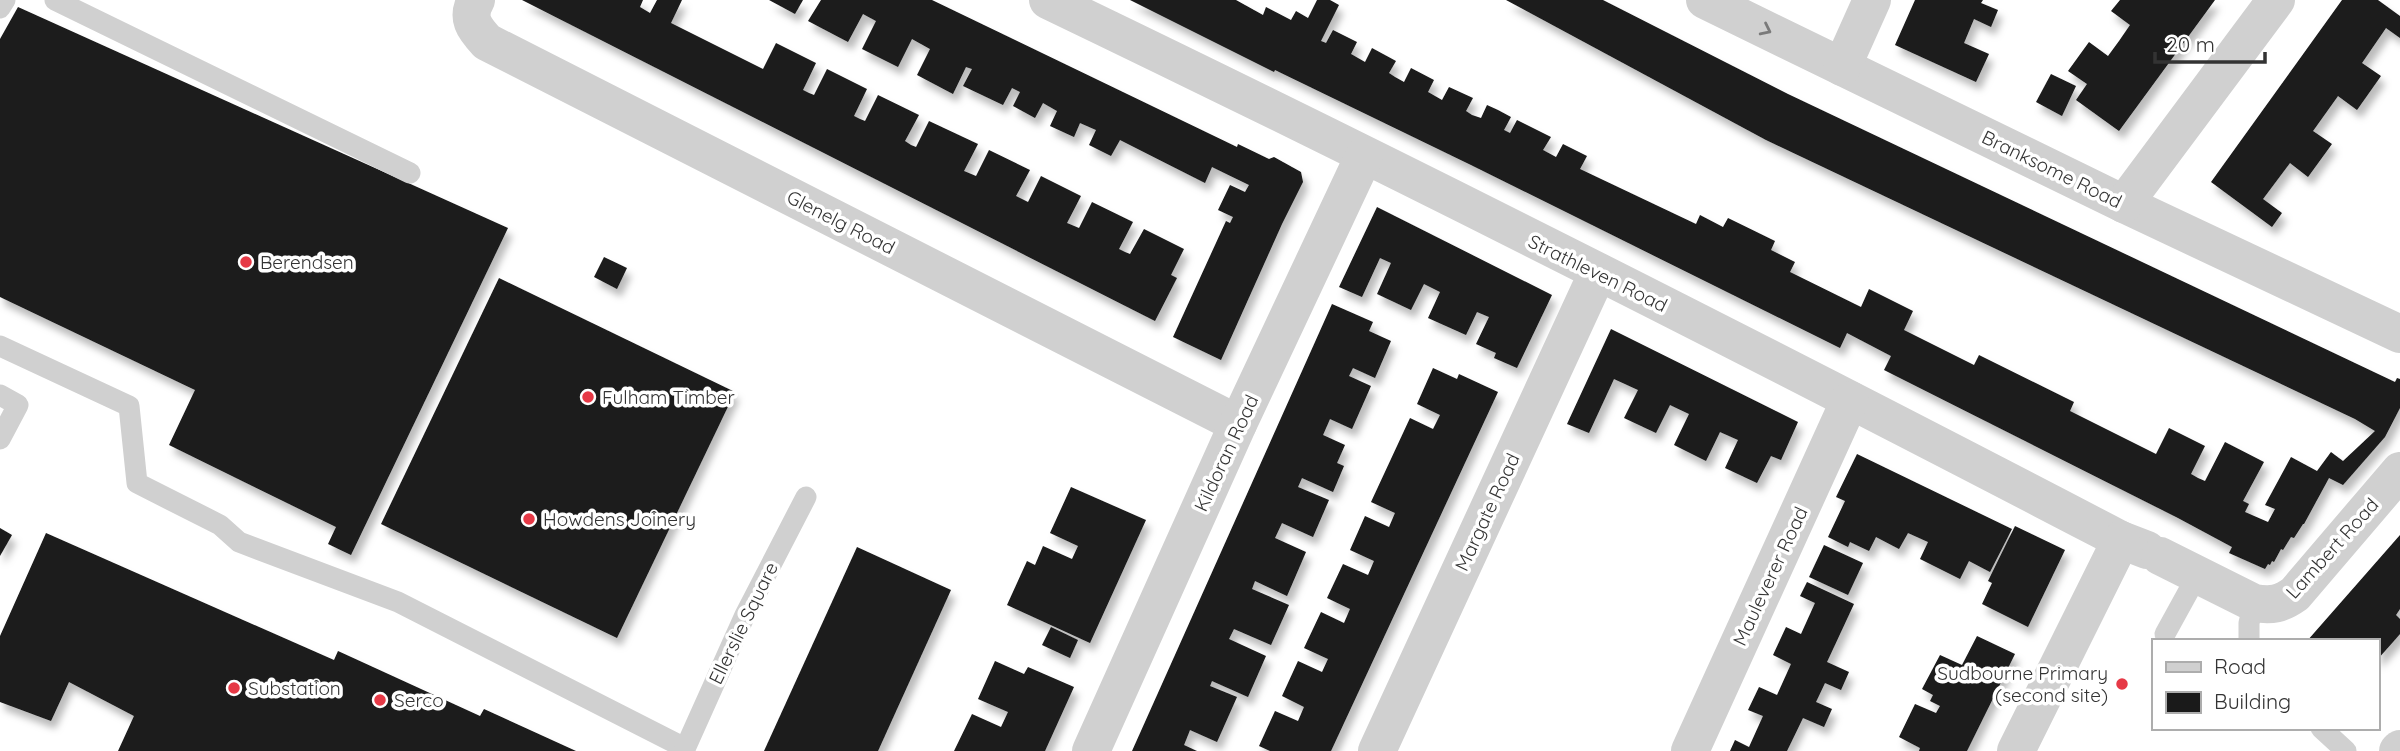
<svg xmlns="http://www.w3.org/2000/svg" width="2400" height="751" font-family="Quicksand,sans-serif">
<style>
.building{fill:#1a1a1a;filter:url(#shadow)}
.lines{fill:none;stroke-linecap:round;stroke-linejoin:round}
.service{stroke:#d0d0d0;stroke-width:21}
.minor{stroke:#d0d0d0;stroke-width:38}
.oneway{stroke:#7a7a7a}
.poi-dot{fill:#e63946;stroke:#fff;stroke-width:2.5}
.labels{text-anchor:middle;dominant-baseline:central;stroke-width:7;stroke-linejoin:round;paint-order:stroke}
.street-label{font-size:19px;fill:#333;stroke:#fff}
.poi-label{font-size:19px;fill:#333;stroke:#fff;text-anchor:start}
</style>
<defs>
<filter id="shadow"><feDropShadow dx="4.5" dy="8" stdDeviation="3.5" flood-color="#0004"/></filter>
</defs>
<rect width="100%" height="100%" fill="#fff"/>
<g class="building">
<path d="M522,0H643L640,7L650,13L657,0H682L671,23L763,69L776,43L816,63L803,90L809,93L814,95L827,69L867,89L854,116L860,119L865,121L878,95L919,115L905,141L911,145L916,147L929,121L978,144L964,171L976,176L989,150L1030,170L1016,196L1028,202L1041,176L1081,196L1067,223L1079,228L1092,202L1133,222L1119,249L1125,252L1130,254L1144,229L1184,249L1171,275L1177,278L1155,321Z"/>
<path d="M769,0H803L795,14Z"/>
<path d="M821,0H932L1237,147L1238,144L1269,159L1274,157L1301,172L1303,182L1282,224L1221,360L1173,337L1226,221L1230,223L1233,217L1218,210L1230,185L1245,192L1249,185L1212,167L1205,183L1120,140L1111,156L1089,145L1096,130L1080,123L1074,137L1050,126L1057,111L1043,103L1035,118L1013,106L1020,92L1012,88L1003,105L963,86L972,69L966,67L953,94L917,75L930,49L912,39L898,67L862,49L876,21L863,14L848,42L808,21Z"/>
<path d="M1130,0H1236L1263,15L1266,7L1291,20L1296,11L1308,18L1317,0H1330L1339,5L1321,41L1326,43L1333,30L1357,42L1351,54L1365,62L1372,48L1396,61L1389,73L1395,77L1404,82L1411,68L1434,80L1428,92L1442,100L1449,87L1473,98L1466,111L1472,115L1481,118L1487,105L1498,110L1511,117L1504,130L1510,133L1517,120L1551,137L1543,150L1556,157L1563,144L1587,156L1580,169L1696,224L1700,215L1723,227L1728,218L1775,241L1771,250L1795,262L1790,272L1861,307L1869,289L1913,311L1904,330L1974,365L1979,355L2074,402L2070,411L2156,454L2169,428L2205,446L2191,474L2198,478L2205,481L2225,442L2264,462L2243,501L2249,504L2245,512L2268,522L2275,509L2265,505L2291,457L2317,471L2331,452L2343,461L2375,431L2355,419L1766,140L1506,0H1603L1788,94L2395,382L2397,378L2400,379V408L2385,437L2343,485L2329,478L2304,524H2303L2294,538L2291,537L2283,550L2281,549L2274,562L2272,561L2270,565L2268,564L2265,569L2229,553L2232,547L2178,518L1884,370L1891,356L1847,333L1840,348L1471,165L1275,70L1274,72Z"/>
<path d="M1915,0H1983L1981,3L1998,10L1991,27L1974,19L1964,43L1989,54L1976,82L1895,45Z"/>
<path d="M2120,0H2215L2119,131L2076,100L2087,84L2068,71L2089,42L2108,56L2119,41L2130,25L2111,11Z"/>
<path d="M2342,0H2378L2400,16V38L2386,28L2362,63L2381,76L2357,110L2338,96L2313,131L2332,144L2308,177L2290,163L2263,199L2282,213L2272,227L2211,182Z"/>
<path d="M18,7L508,228L351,555L328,544L336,527L169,445L195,390L0,297V39Z"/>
<path d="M2051,74L2076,86L2062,116L2036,102Z"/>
<path d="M1377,207L1552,295L1517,368L1494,358L1496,353L1476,344L1489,317L1477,312L1466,335L1428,318L1440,292L1424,284L1411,310L1377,294L1391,263L1380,258L1362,297L1339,287Z"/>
<path d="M604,257L627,268L617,289L594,277Z"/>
<path d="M499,278L735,392L617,638L381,524Z"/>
<path d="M1332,304L1373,322L1369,331L1391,341L1375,378L1353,368L1349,376L1371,386L1352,429L1330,419L1323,435L1345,445L1337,463L1344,466L1333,492L1302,478L1298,487L1329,500L1313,537L1282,523L1275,538L1306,552L1287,596L1255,581L1252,589L1289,605L1271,645L1234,629L1229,639L1266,656L1248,697L1212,681L1210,686L1237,697L1217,742L1190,730L1184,745L1197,751H1132Z"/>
<path d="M1611,329L1798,422L1781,460L1771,456L1757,483L1725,468L1738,440L1720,432L1706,461L1674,445L1689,414L1670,405L1656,433L1624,418L1638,390L1614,379L1589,433L1567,424Z"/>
<path d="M1433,368L1457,379L1459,374L1498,392L1331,751H1270L1259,746L1275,711L1298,721L1304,707L1282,696L1298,661L1322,672L1328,659L1304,648L1321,612L1344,623L1350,609L1327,598L1343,564L1368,575L1374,561L1350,550L1365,516L1389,527L1395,513L1371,502L1410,418L1433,429L1440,415L1417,404Z"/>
<path d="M1857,454L2012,529L1990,572L1969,561L1960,579L1920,559L1928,542L1908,533L1899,549L1876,537L1869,551L1850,542L1848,547L1828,537L1845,501L1836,497Z"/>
<path d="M1071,487L1146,520L1090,643L1007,605L1027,561L1035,565L1043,546L1072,559L1078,546L1050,533Z"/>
<path d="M2015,526L2065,550L2028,627L1982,604L1992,583L1988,581Z"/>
<path d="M0,528L12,535L0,556Z"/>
<path d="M46,533L334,660L338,651L480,716L484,709L576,751H118L134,716L69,682L51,721L0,702V636Z"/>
<path d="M2400,535V609L2396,615L2400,619V634L2393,642L2377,660V641H2307Z"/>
<path d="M1824,545L1863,563L1848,595L1809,577Z"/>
<path d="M857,547L951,590L878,751H764Z"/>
<path d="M1807,582L1854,604L1827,662L1849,672L1841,690L1825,683L1816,702L1832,709L1824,727L1803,718L1787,751H1730L1735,740L1749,747L1763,716L1748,710L1759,687L1777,695L1791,664L1773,655L1786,627L1801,634L1815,603L1800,596Z"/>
<path d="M1051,627L1078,640L1070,658L1042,645Z"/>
<path d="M1977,636L2015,654L1967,751H1919L1920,748L1899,737L1915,704L1936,713L1940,706L1930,701L1933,695L1922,689L1940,655L1962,665Z"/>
<path d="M995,661L1024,674L1028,667L1074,687L1045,751H954L972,714L1001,727L1008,712L978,699Z"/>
</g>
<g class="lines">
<g class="service">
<path d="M55,0L410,173"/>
<path d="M0,8L5,0"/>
<path d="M0,346L129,406L137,483L220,525L239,542L398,602L685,748"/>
<path d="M0,395L18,405L0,439"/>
<path d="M2165,634L2198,574"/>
<path d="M2249,641V623L2254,603"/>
<path d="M2321,728L2346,751"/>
<path d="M684,751L745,615L806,497"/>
</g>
<g class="minor">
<path d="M476,0C466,18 474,28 487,42L1238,424"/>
<path d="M1048,0C1408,173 1766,355 2121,540L2147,550"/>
<path d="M1705,0L2124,204L2400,334"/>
<path d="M1842,67L1872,0"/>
<path d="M2124,204L2276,0"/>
<path d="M2160,556L2254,603C2272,606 2281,604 2295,594L2400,471"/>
<path d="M1091,751L1238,424L1364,156"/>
<path d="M1377,751L1598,272"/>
<path d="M1690,751L1850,400"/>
<path d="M2016,751L2121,540"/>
<path d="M2398,751L2400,749"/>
</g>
</g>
<defs><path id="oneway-chevron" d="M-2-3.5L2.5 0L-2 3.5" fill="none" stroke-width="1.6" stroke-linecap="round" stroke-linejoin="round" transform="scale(1.75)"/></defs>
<use class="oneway" href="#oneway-chevron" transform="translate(1766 30) rotate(26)"/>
<g class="poi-dot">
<circle cx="246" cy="262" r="7"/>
<circle cx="588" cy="397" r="7"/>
<circle cx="529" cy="519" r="7"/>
<circle cx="2122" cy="684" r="7"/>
<circle cx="234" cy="688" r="7"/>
<circle cx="380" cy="700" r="7"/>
</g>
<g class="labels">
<g class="street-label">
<text transform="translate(2052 169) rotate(26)">Branksome Road</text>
<text transform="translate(841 222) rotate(27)">Glenelg Road</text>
<text transform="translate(1598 273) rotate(26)">Strathleven Road</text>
<text transform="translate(1226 453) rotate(-65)">Kildoran Road</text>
<text transform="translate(1487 512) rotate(-65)">Margate Road</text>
<text transform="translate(2332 548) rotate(-48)">Lambert Road</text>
<text transform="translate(1770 576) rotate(-65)">Mauleverer Road</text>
<text transform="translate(743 623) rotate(-64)">Ellerslie Square</text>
</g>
<g class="poi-label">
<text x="260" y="262">Berendsen</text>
<text x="602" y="397">Fulham Timber</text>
<text x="543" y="519">Howdens Joinery</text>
<text x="2108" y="673" text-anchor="end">Sudbourne Primary<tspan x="2108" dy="22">(second site)</tspan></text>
<text x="248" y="688">Substation</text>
<text x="394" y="700">Serco</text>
</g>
</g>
<rect x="2152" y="639" width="228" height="91" fill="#ffffff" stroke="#adadad" stroke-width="2"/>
<rect x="2166" y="662" width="35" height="10" fill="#d0d0d0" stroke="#adadad" stroke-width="2"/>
<text x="2214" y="674" font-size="21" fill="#333333">Road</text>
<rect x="2166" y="692" width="35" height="21" fill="#1a1a1a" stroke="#adadad" stroke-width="2"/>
<text x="2214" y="709" font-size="21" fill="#333333">Building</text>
<path d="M2155 52v10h110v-10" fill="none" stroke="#333333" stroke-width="3.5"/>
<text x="2166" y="52" font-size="21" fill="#333333" stroke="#ffffff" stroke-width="5" paint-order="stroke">20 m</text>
</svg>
